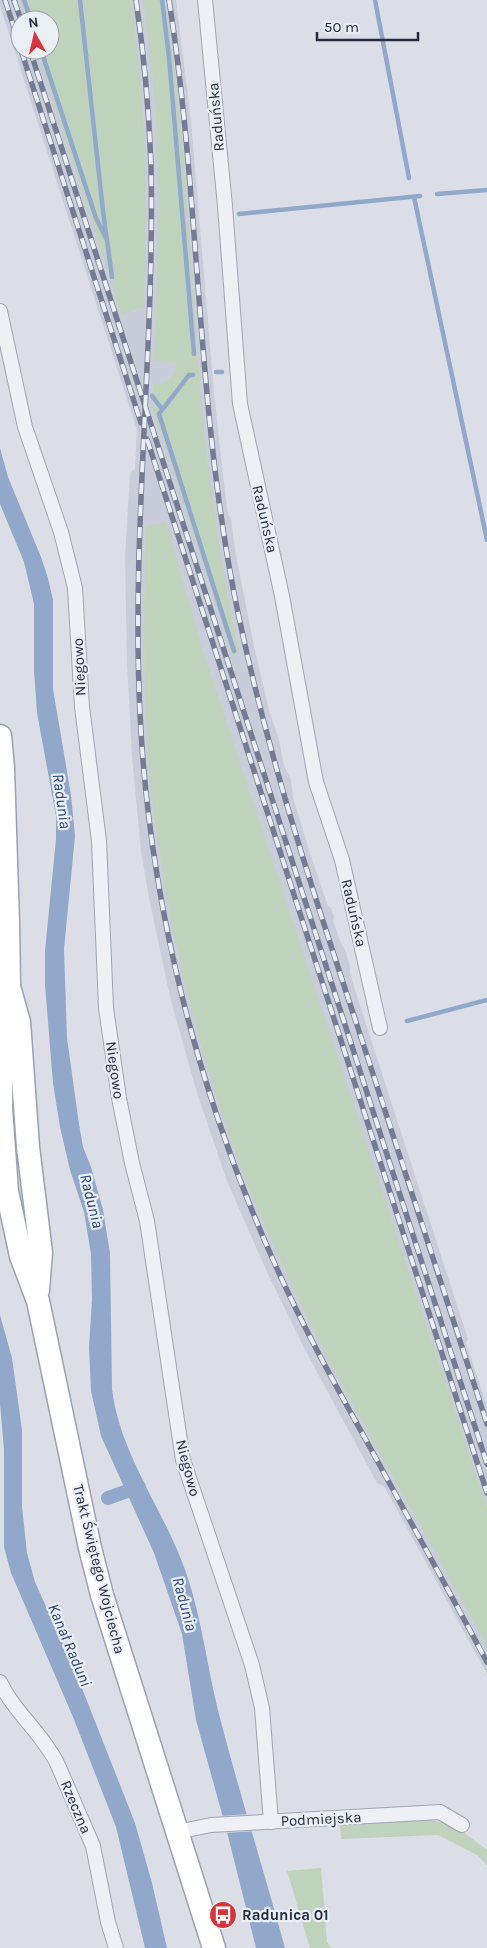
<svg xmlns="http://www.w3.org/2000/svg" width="487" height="1948" font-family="Karla,sans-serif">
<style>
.built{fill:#c9cdd9;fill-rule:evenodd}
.green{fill:#bfd2bb}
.water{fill:#92a8cb}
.pier{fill:#dbdee7}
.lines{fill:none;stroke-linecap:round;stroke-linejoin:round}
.stream{stroke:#92a8cb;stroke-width:4.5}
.canal{stroke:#92a8cb;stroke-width:14}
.minor-casing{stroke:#a0a5b1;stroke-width:16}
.primary-casing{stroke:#99a1b4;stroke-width:25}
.minor{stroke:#eef0f5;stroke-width:14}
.primary{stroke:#fff;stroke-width:22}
.rail-casing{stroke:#737c92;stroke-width:5.5}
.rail{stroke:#eaeef5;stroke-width:4;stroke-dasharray:11;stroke-linecap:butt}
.labels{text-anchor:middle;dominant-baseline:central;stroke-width:4.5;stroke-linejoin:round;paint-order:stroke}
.street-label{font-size:15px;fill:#242b3e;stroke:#eaeef5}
.poi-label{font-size:15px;font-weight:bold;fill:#242b3e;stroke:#eaeef5;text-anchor:start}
.water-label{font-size:16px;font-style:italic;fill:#2b4475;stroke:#eaeef5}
</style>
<rect width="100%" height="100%" fill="#dbdee7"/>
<path class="built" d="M0,0H176L191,121L214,393L223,476L228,514L231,518L235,550L254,646L269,710L279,740L284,765L291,780L293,797L310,853L328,906L331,908L334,917L333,921L341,943L345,950L350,966V973L355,990L468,1339L466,1343L487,1406V1674L384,1486L377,1483L304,1348L266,1270L227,1181L197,1093L170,997L149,898L141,851L132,757L127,663L125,557L130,473L135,469L137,430L0,6ZM20,20H50V50H20Z"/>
<g class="green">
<path d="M20,0H131L140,74L146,173L144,309L139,308L122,315L37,50H50V20H27Z"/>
<path d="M143,0H165C186,136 190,273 202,410C210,491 222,572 239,652L232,655L153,409L154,384C167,384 176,377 176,363L154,361C157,295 160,229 158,163C157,109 151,54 143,0Z"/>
<path d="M166,522L203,651L487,1507V1647C411,1504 324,1366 261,1217C200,1071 161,912 148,754C143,678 144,602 146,526Z"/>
<path d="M423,1819L447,1823L463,1832L487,1850V1865L477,1855L438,1835L341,1839L340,1823Z"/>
<path d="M321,1868L327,1942L331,1948H310L287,1871Z"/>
</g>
<g class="water">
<path d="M0,448L8,477L41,557L48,578L53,600V689L71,795L75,836L64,949L67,1038L79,1124L83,1147L91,1167L103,1210L110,1253L112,1389C120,1454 162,1507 184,1567C202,1616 207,1668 220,1718C240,1795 264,1871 285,1948H256L227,1832L196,1720L182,1634L154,1553L101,1436L91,1391L89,1348L92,1299L91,1254L84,1212L70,1170L60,1127L53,1083L45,985V951L56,839V816L37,713L34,670V604L24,562L0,504Z"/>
<path d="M0,1315L12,1358L22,1430V1507L27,1553L35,1582L76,1673L135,1823L152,1883L167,1948H145L116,1827L73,1717L11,1573L4,1547V1450L0,1403Z"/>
</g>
<path class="pier" d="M250,1814L255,1831L225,1833L220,1816Z"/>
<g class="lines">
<g class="stream">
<path d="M24,0L31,20"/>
<path d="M80,0L103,211L112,277"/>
<path d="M162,0L169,57L194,354"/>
<path d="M375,0L409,178"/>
<path d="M50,35L57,39"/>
<path d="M41,50L96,218L106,238"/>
<path d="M437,194L487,190"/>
<path d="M414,197L487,540"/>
<path d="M239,214L420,196"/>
<path d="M216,372H222"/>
<path d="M193,375H189L159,414L234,651"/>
<path d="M152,396L162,409"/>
<path d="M407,1021L487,1000"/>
</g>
<path class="canal" d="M108,1498L139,1487"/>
<g class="minor-casing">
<g id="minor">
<path d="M205,0L225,206L240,404L282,596L316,782L342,860L380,1028"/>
<path d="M0,311L25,427L61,532L75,588L82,707L99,841L106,1008L119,1098L132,1163L147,1221L183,1460L252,1665L262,1708L271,1822"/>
<path d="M0,1682C14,1712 42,1733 57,1763L93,1846L108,1922L116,1948"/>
<path d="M177,1832L211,1825L440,1812L462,1825"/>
</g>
</g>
<g class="primary-casing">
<g id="primary">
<path d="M0,736L3,768L8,923L9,984L2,1022L1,1108L7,1191L21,1256L38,1301L90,1548L102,1595L214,1948"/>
<path d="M10,990L19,1022L28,1147L41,1252L38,1290"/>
</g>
</g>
<use href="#minor" class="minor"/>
<use href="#primary" class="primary"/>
<g class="rail-casing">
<g id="rail">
<path d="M5,0L20,46"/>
<path d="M14,0L21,20"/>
<path d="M136,0C144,55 149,110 151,165C155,348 131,531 140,714C149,902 197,1090 274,1262C301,1323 333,1381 366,1440C406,1514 447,1587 487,1662"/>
<path d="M169,0C200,197 196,397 234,593C263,740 310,883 357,1025C401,1158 444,1291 487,1424"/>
<path d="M21,50L141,423"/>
<path d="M30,50L487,1464"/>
<path d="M147,439L487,1493"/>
</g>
</g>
<use href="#rail" class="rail"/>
</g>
<defs>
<g id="bus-disc" transform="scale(1.4375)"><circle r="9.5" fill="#da323a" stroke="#eaeef5"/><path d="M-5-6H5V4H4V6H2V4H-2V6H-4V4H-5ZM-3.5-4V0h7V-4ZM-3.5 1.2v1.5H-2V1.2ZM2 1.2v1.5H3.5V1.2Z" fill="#fff"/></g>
</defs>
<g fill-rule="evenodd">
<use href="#bus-disc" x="223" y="1915"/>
</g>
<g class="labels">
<g class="street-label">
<text transform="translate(216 117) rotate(-95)">Raduńska</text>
<text transform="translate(265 519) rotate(77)">Raduńska</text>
<text transform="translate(79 667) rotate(-93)">Niegowo</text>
<text transform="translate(354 913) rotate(77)">Raduńska</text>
<text transform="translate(115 1070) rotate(82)">Niegowo</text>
<text transform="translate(188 1468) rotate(75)">Niegowo</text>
<text transform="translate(99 1569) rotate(76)">Trakt Świętego Wojciecha</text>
<text transform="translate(76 1807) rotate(67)">Rzeczna</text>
<text transform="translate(321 1819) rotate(-3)">Podmiejska</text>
</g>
<g class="poi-label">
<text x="242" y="1915">Radunica 01</text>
</g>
<g class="water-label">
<text transform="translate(62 801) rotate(82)">Radunia</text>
<text transform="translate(92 1201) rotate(76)">Radunia</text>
<text transform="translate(185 1604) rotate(75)">Radunia</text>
<text transform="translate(70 1645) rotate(67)">Kanał Raduni</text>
</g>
</g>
<g transform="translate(35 35) rotate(352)"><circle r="24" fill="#eaeef5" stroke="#9ba0ac"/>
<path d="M0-4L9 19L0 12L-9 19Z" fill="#da323a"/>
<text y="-8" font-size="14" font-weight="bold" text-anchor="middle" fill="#242b3e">N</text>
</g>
<path d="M317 32v8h101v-8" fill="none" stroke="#242b3e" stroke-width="2.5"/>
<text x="324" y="32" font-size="15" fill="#242b3e" stroke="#eaeef5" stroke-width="4" paint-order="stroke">50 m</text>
</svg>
